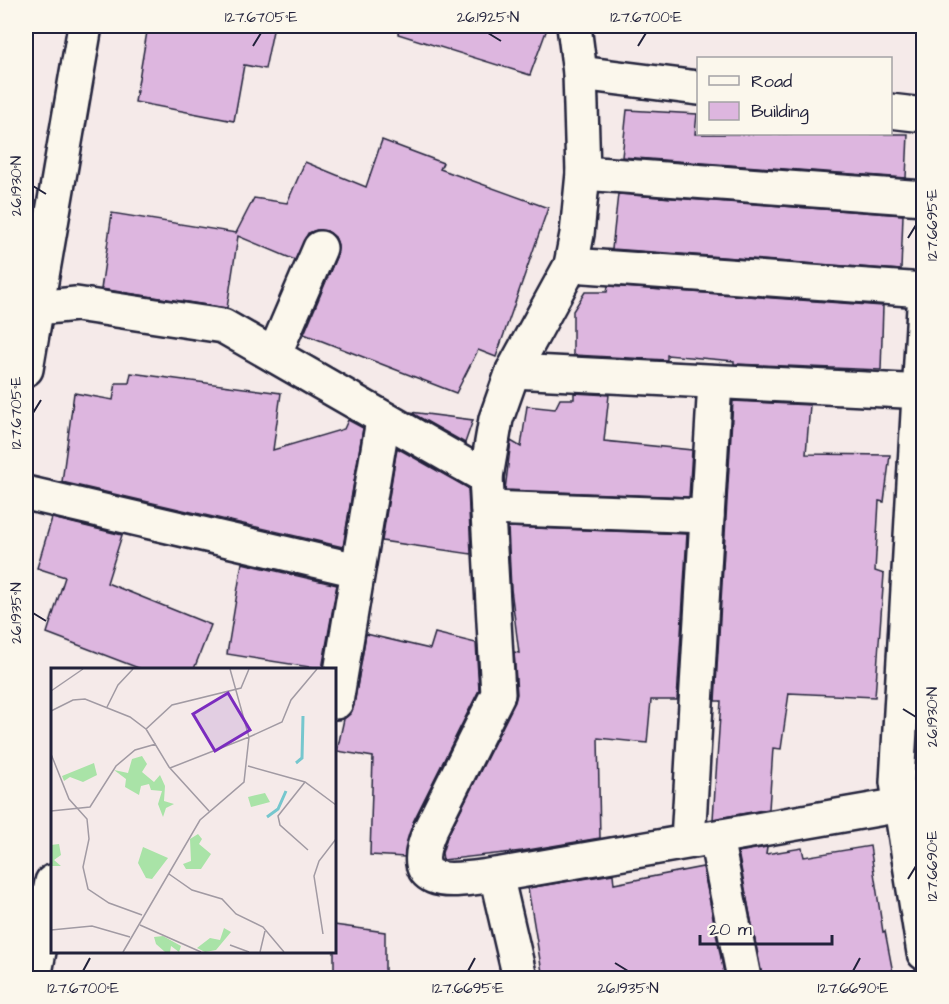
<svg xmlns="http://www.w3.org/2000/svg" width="949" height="1004" font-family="'Architects Daughter',sans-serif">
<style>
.building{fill:#ddb6df;stroke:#22223b;stroke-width:1.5}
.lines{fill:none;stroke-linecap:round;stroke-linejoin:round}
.minor-casing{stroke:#22223b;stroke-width:38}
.tertiary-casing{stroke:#22223b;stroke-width:38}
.minor{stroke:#fbf7ec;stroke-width:33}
.tertiary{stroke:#fbf7ec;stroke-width:33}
.ticks{fill:none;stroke:#22223b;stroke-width:2}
.inset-river{fill:none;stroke:#76c7ce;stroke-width:3}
.inset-road{fill:none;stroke:#a19aa3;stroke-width:1.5}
.view{fill:#7b2cbf;fill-opacity:0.15;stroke:#7b2cbf;stroke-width:3}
.inset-edge{fill:none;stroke:#22223b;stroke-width:3}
.neatline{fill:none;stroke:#22223b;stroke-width:2}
.ticks-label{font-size:15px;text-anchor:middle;fill:#22223b}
</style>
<rect width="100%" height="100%" fill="#f5eae9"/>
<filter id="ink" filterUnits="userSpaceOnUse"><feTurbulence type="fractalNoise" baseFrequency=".0167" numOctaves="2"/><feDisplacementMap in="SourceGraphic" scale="12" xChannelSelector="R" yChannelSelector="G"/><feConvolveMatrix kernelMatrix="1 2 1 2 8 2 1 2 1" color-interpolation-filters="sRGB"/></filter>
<g filter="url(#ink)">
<g class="building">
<path d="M148,26H274L265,69L244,65L234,121L135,102Z"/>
<path d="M399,26H548L530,75L398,34Z"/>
<path d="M627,110L697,114L695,134H908L906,178L622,157Z"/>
<path d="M382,140L443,163L440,169L548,208L496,357L478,350L456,393L304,334L337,255L338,245L335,237L327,231L317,230L308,233L295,260L238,236L227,308L101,289L112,213L236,233L254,198L287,203L305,162L366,187Z"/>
<path d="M618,194L903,215L901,270L612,249Z"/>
<path d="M608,286L883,306L881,370L734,364V361L667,355V360L573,355V311L585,292H607Z"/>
<path d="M131,373L281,393L273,450L344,429L348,420L363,428L343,547L62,482L74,393L113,400L116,383H129Z"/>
<path d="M574,393L609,395L604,441L692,450L689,497L505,490L511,441L521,447L527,406L555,409L560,399H574Z"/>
<path d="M733,401L810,405L806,454L890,455L884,502L879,501L875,571L884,574L875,697L789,693L781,749L773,748L769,809L713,819L721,701H715Z"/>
<path d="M410,412L473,420L465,443Z"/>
<path d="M397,448L468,488L471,554L382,541Z"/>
<path d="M52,518L122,535L107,583L211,625L194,669H141L47,633L65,577L37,568Z"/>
<path d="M508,527L687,534L677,700H651L647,743L598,738L600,838L522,851L443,860L442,853L447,837L515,702L517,694L514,652L519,653L511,589Z"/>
<path d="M242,563L337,585L322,669L227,654Z"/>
<path d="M435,633L476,643L479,690L413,822L405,857L370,855L373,757L337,751L344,719L351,713L354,705L366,634L430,649Z"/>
<path d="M870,846L883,932L885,931L894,978H762L738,852L767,847L766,854L802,848L804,857Z"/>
<path d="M703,867L725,978H543L528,888L613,874L614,884Z"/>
<path d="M334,925L385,932V978H334Z"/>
</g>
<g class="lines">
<g class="minor-casing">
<g id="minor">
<path d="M574,26L580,73L583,173L577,234L571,265L513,371L496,419L486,477L498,694L430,830C403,893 455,880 496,875L924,801"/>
<path d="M580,73L698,88"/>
<path d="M890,111L924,115"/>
<path d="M583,173L924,198"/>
<path d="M26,236L46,245"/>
<path d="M571,265L924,290"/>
<path d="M924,308L897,782L924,953"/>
<path d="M26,313L37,308L76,304L223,326L486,477"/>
<path d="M274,355L320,248"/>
<path d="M513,371L924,392"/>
<path d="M26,493L357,570"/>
<path d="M488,508L707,516"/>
<path d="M336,702L383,420"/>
<path d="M716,838L744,978"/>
<path d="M688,840L715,382"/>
<path d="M496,875L520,978"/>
<path d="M34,978L52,882"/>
</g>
</g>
<g class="tertiary-casing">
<path id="tertiary" d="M26,369L85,26"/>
</g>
<use href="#minor" class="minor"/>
<use href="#tertiary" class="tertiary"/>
</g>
</g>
<path class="ticks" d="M488,33L501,41M253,46L261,33M638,46L646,33M33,186L46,194M908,238L916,225M33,413L41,400M33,613L46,621M903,709L916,717M908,879L916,866M615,963L628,971M83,971L90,958M468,971L475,958M853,971L860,958"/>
<g transform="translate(51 668)">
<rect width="285" height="285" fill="#f5eae9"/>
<path d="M91,88L96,96L91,104L103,114L109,107L114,118L113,133L123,136L115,140L112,149L107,136L111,123L100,122L98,116L90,118L88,127L74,119L75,111L63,102L77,105L81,91ZM43,95L46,107L32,114L19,109L13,113L11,108ZM214,125L219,134L200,139L197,129ZM147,166L151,171L148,176L160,186L150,201H135L132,196L140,193L139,171ZM8,176L10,187L3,192L10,198H0V203V177ZM92,179L117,190L101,211L95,210L87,195ZM173,260L180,264L165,282L154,284L146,280L159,270L169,272ZM112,268L130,278L128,284L120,278L119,284H114L105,276L103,269Z" fill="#a9e3a7"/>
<path class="inset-river" d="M245,95L251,90L252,48M216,149L227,141L235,123"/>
<path class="inset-road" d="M0,23L32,1M56,39L67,17L82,1M0,43L22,32L34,31L79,49L95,61L121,37L190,20L198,1M95,61L118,99L158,143M0,86L18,131L36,151L38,171L32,199L37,221L58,235L91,247M197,98L254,114L285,137M119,100L198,69L179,1M254,114L227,148L229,157L257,182M0,143L39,139L65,98L84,82L105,76M118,206L141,222L171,231L185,246L212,259L233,284M89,257L150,284M0,262L41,258L79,269M272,266L263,208L268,193L285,171M179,277L198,284M72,284L149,152L193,114L198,69L231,54L240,32L266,1M209,284L214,263"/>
<path class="view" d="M177,25L199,62L164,83L142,46Z"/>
<rect width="285" height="285" class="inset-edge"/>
</g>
<rect width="949" height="1004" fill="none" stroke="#fbf7ec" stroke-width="66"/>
<rect x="697" y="57" width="195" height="78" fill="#fbf7ec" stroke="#a4a2a5" stroke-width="1.5"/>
<rect x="709" y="76" width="30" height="9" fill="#fbf7ec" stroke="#a4a2a5" stroke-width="1.5"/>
<text x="751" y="87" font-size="18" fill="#22223b">Road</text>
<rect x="709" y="102" width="30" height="18" fill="#ddb6df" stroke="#a4a2a5" stroke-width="1.5"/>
<text x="751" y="117" font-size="18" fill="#22223b">Building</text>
<path d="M700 935v9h132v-9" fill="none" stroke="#22223b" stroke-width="3"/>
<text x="709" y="935" font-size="18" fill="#22223b" stroke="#fbf7ec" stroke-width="4.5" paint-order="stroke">20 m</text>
<rect x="33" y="33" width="883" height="938" class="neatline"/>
<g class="ticks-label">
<text x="261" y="22">127.6705°E</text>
<text x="488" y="22">26.1925°N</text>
<text x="646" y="22">127.6700°E</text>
<text transform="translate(16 186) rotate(-90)" y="5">26.1930°N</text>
<text transform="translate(932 225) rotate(-90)" y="5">127.6695°E</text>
<text transform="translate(16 413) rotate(-90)" y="5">127.6705°E</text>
<text transform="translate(16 613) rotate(-90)" y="5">26.1935°N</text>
<text transform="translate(932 717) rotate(-90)" y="5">26.1930°N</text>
<text transform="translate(932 866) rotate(-90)" y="5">127.6690°E</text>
<text x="83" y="993">127.6700°E</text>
<text x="468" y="993">127.6695°E</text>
<text x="628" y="993">26.1935°N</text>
<text x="853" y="993">127.6690°E</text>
</g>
</svg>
